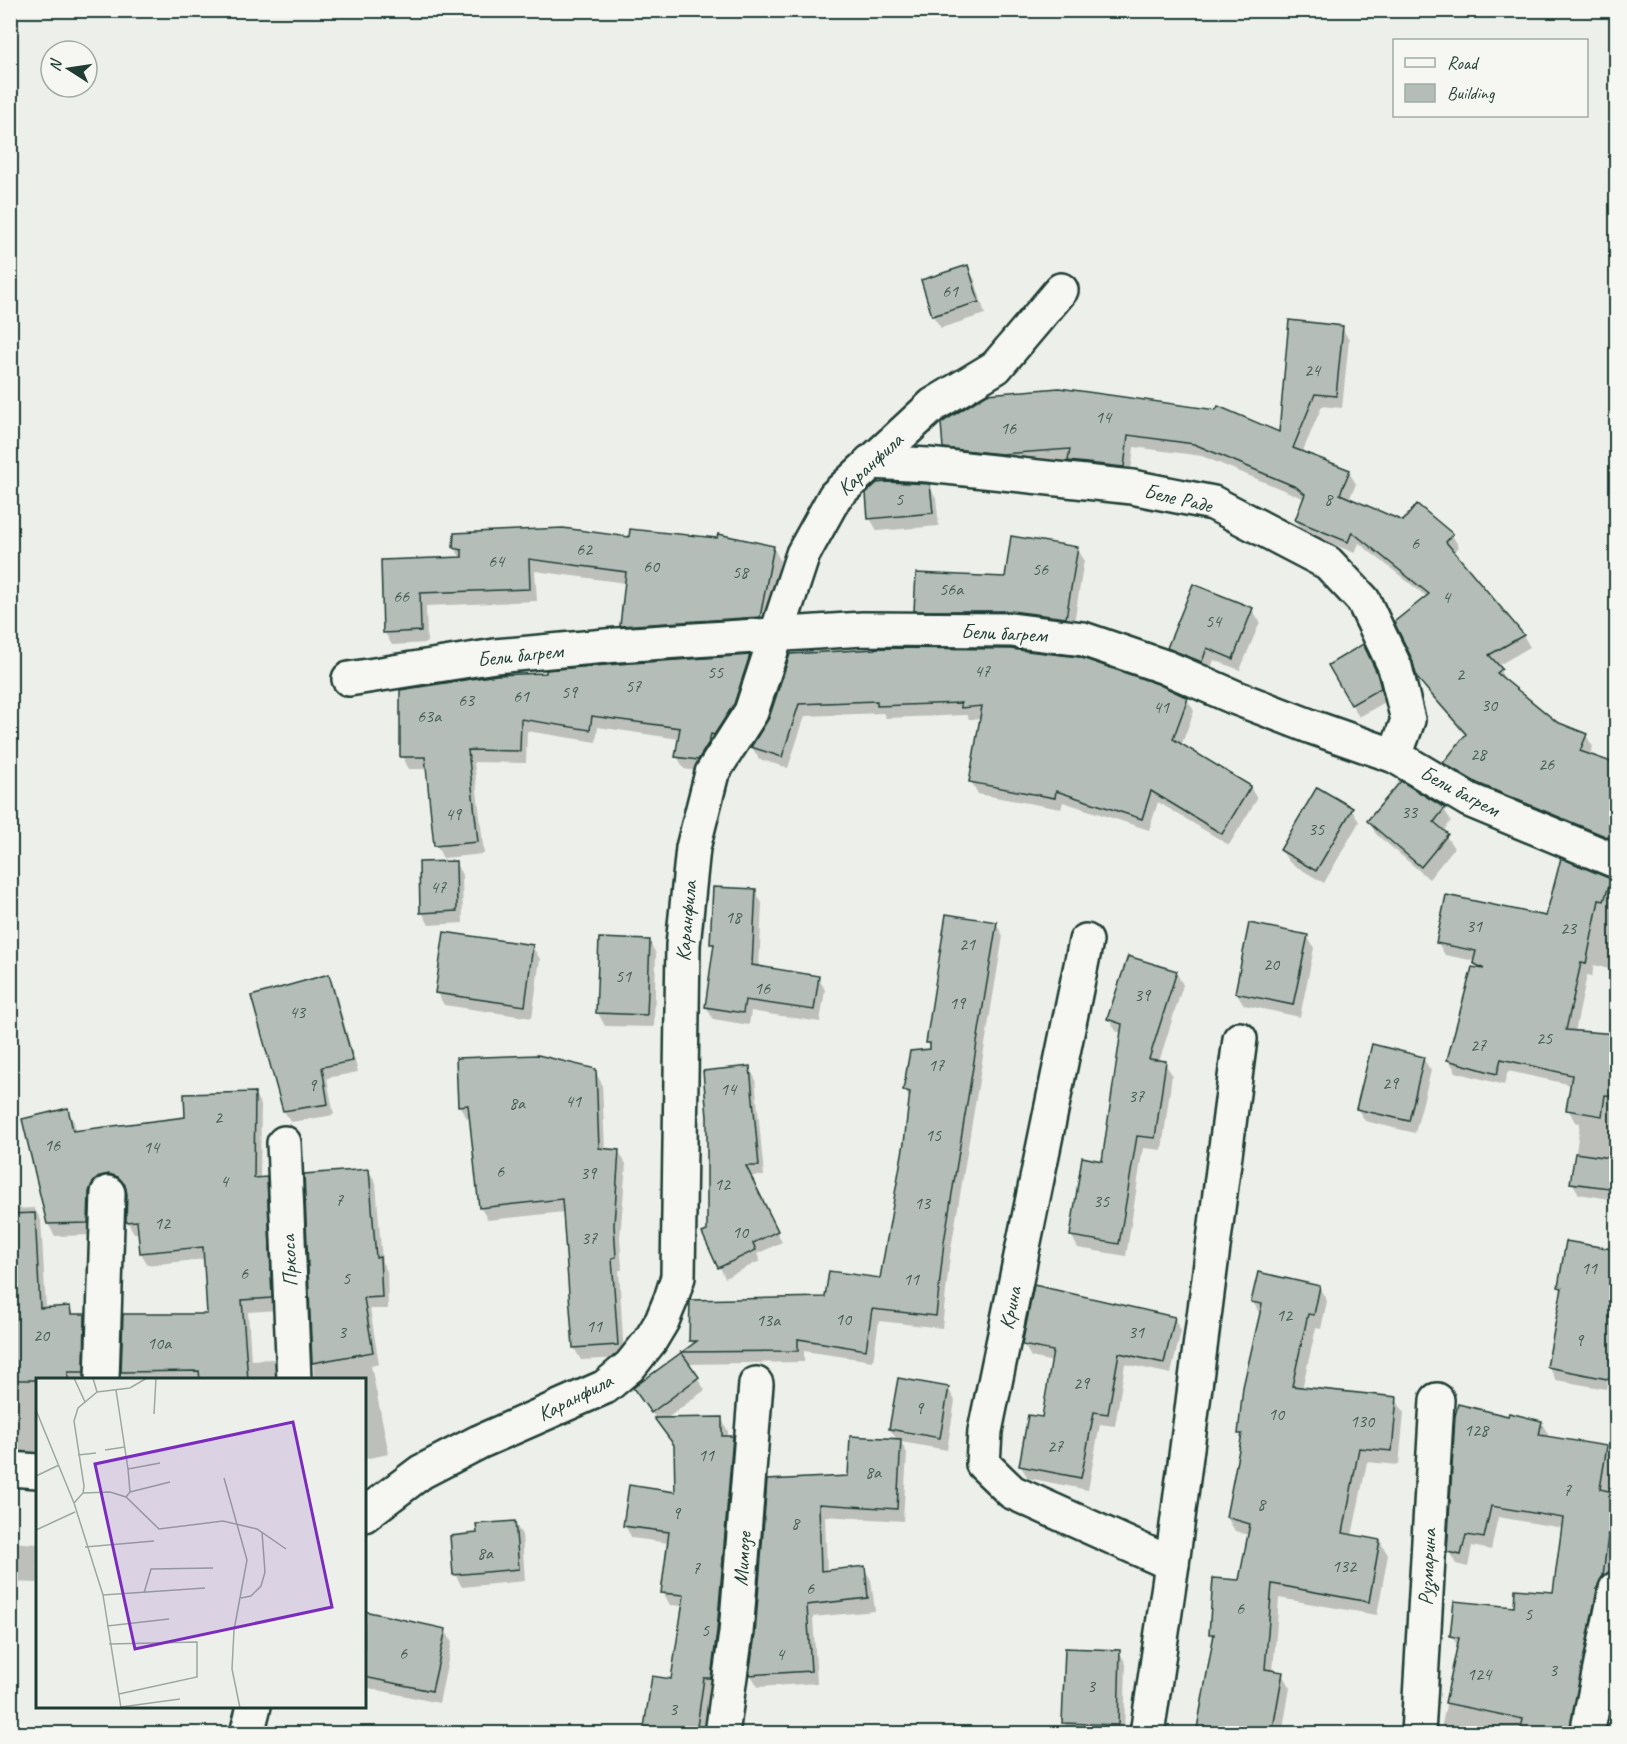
<svg xmlns="http://www.w3.org/2000/svg" width="1627" height="1744" font-family="Caveat,sans-serif">
<style>
.shadow{fill:#0003;fill-rule:evenodd}
.building{fill:#b4bdb8;stroke:#1f3d34;stroke-width:1.5}
.lines{fill:none;stroke-linecap:round;stroke-linejoin:round}
.minor-casing{stroke:#1f3d34;stroke-width:38}
.minor{stroke:#f6f6f2;stroke-width:33}
.labels{text-anchor:middle;dominant-baseline:central;stroke-width:4.5;stroke-linejoin:round;paint-order:stroke}
.number-label{font-size:18px;fill:#445d55}
.street-label{font-size:21px;fill:#1f3d34;stroke:#f6f6f2}
.inset-road{fill:none;stroke:#9ba8a1;stroke-width:1.5}
.view{fill:#7b2cbf;fill-opacity:0.15;stroke:#7b2cbf;stroke-width:3}
.inset-edge{fill:none;stroke:#1f3d34;stroke-width:3}
</style>
<rect width="100%" height="100%" fill="#edefea"/>
<filter id="ink" filterUnits="userSpaceOnUse"><feTurbulence type="fractalNoise" baseFrequency=".0167" numOctaves="2"/><feDisplacementMap in="SourceGraphic" scale="12" xChannelSelector="R" yChannelSelector="G"/><feConvolveMatrix kernelMatrix="1 2 1 2 8 2 1 2 1" color-interpolation-filters="sRGB"/></filter>
<g filter="url(#ink)">
<g class="shadow">
<path d="M967,267L975,280L985,314L941,328L933,316L923,281Z"/>
<path d="M1342,328L1349,340L1342,408L1322,406L1302,453L1349,472L1356,484L1349,500L1403,522L1452,535L1459,547L1453,553L1523,635L1530,647L1497,666L1507,682L1556,723L1586,735L1593,747L1589,756L1616,765V849L1452,775L1445,763L1466,736L1426,690L1418,677L1427,597L1359,543L1355,553L1303,532L1296,520L1305,499L1202,456L1134,447L1130,479L1077,473L1070,461L1010,466L951,460L944,447L943,424L1280,434Z"/>
<path d="M929,486L936,498L939,526L877,531L870,518Z"/>
<path d="M631,539L773,547L780,560L766,629L628,638L621,626L626,583L535,571L537,601L426,606L427,643L392,645L385,633L382,562L461,559L455,548Z"/>
<path d="M1077,548L1084,560L1073,630L923,623L916,610L1006,578Z"/>
<path d="M1252,609L1260,622L1240,670L1214,660L1209,674L1176,660L1169,648Z"/>
<path d="M791,655L1187,699L1194,711L1181,746L1250,787L1257,799L1229,845L1158,802L1149,830L1063,802L1061,809L978,794L971,781L982,719H969L967,715L886,718L883,713L805,716L788,768L759,759L752,747L770,719Z"/>
<path d="M749,657L756,669L705,772L684,769L677,756L679,739L598,727L596,742L527,731L526,763L474,762L484,854L443,858L436,845L428,769H409L402,756L547,674ZM744,668H747L733,711H730Z"/>
<path d="M1370,659L1384,687L1387,701L1359,717L1330,666Z"/>
<path d="M1401,783L1444,809L1451,821L1443,832L1454,848L1429,879L1376,834L1369,822Z"/>
<path d="M1352,810L1359,822L1324,883L1289,862L1281,850Z"/>
<path d="M455,862L462,875L463,923L429,925L422,912Z"/>
<path d="M1608,880L1616,881V971L1594,965L1592,976L1587,975L1575,1032L1616,1036V1200L1579,1194L1572,1182L1580,1123L1575,1122L1568,1109L1572,1085L1508,1071L1504,1085L1456,1072L1449,1060L1479,970L1475,961L1445,955L1438,943L1547,918Z"/>
<path d="M755,891L762,903L759,968L818,977L825,990L820,1022L751,1011L749,1025L713,1019L706,1006L715,950L712,944Z"/>
<path d="M996,923L1003,936L950,1255L942,1328L879,1321L873,1361L804,1351V1362L688,1364L705,1390L666,1419L721,1418L728,1431V1438H732L739,1450L717,1690L711,1691L704,1734H645L672,1680L684,1606L670,1605L663,1592L669,1543L632,1538L625,1526L676,1494L675,1447L635,1388L693,1345L691,1341L881,1280L905,1143L910,1100L905,1090L931,1050L928,1042Z"/>
<path d="M1307,936L1314,948L1300,1017L1244,1005L1237,993Z"/>
<path d="M649,941L656,954L654,1027L605,1026L598,1013Z"/>
<path d="M532,946L540,959L532,1018L444,1005L437,993Z"/>
<path d="M1176,972L1183,985L1159,1062L1165,1063L1172,1075L1162,1150L1143,1148L1126,1256L1078,1248L1071,1235L1104,1162L1122,1033L1116,1031L1109,1019Z"/>
<path d="M328,976L334,987L358,1072L327,1078L334,1115L291,1122L284,1111Z"/>
<path d="M1423,1058L1431,1071L1415,1133L1365,1121L1357,1108Z"/>
<path d="M749,1068L755,1078L764,1176H750L782,1242L757,1254L760,1261L725,1278L704,1234L708,1232Z"/>
<path d="M595,1071L602,1084L605,1150L618,1151L626,1164L620,1238L622,1270H619L624,1358L581,1360L574,1348L564,1212L488,1220L480,1207L471,1118H467L459,1105Z"/>
<path d="M254,1093L261,1105L260,1179H266L273,1191L278,1310L248,1312L251,1360L273,1359L280,1371L281,1380H122L124,1316H209L205,1259L148,1265L141,1253L139,1233H134L127,1221V1189L117,1186L94,1235L55,1236L48,1224L67,1110L74,1122L76,1132L186,1119Z"/>
<path d="M369,1171L376,1183L382,1262L387,1271L388,1309H370L379,1364L371,1366L389,1454L364,1459V1380H314L312,1295Z"/>
<path d="M34,1208L41,1220L46,1309L69,1308L74,1316H84L91,1328L90,1380H38V1453H10V1209Z"/>
<path d="M1567,1242L1616,1335L1606,1389L1556,1380L1549,1367L1563,1293L1559,1287Z"/>
<path d="M1319,1287L1327,1301L1321,1329L1316,1328L1302,1389L1396,1399L1404,1413L1399,1465L1367,1462L1352,1536L1380,1541L1388,1555L1377,1615L1279,1598L1273,1672L1282,1674L1290,1688L1282,1734H1198L1215,1640L1211,1633L1241,1581L1249,1535L1235,1531L1227,1517L1243,1438L1240,1433L1261,1316L1253,1302Z"/>
<path d="M1174,1318L1181,1331L1171,1374L1125,1364L1115,1426L1100,1424L1088,1490L1028,1478L1020,1465L1043,1419L1053,1362L1031,1357L1024,1345Z"/>
<path d="M948,1388L955,1401L947,1450L901,1442L907,1453L903,1521L825,1516L827,1572L864,1568L871,1580L875,1611L813,1617L817,1683L758,1687L751,1675L756,1635L768,1482L849,1478L897,1440L890,1429Z"/>
<path d="M1509,1418L1541,1422L1548,1434L1547,1438L1606,1448L1613,1460L1608,1493L1616,1495V1583L1577,1734H1440L1458,1647L1452,1636L1554,1593L1563,1528L1498,1517L1491,1550L1472,1546L1468,1567L1456,1564L1449,1552Z"/>
<path d="M514,1522L522,1535L525,1581L462,1587L455,1574L478,1535Z"/>
<path d="M10,1542L38,1544V1583L10,1582Z"/>
<path d="M445,1630L452,1642L439,1703L364,1687V1631Z"/>
<path d="M1119,1651L1126,1664L1124,1734H1070L1064,1723Z"/>
<path d="M1616,1690V1734H1608Z"/>
<path d="M592,1730L613,1734H592Z"/>
</g>
<g class="building">
<path d="M968,265L979,302L932,316L921,280Z"/>
<path d="M1289,320L1343,326L1336,396L1315,394L1293,448L1350,470L1340,494L1403,521L1417,504L1453,534L1446,542L1524,635L1489,655L1502,669L1497,673L1557,722L1587,734L1580,751L1617,764V841L1477,783L1443,763L1466,734L1417,678L1412,659L1394,622L1429,594L1352,532L1348,542L1295,520L1305,494L1296,487L1194,444L1128,435L1124,467L1068,461L1070,449L1002,454L943,448L941,423L987,394L1059,388L1216,410L1218,406L1279,432Z"/>
<path d="M887,482L930,484L933,513L868,519L866,493L877,483Z"/>
<path d="M563,528L629,537L630,529L717,538L718,534L774,546L760,617L620,626L626,572L529,559L530,589L420,593L421,631L383,633L381,560L462,557V550L453,548L454,533Z"/>
<path d="M1011,536L1078,547L1066,618L1011,611H914L916,573L1005,577Z"/>
<path d="M1193,584L1253,608L1233,659L1207,648L1202,662L1167,648Z"/>
<path d="M1363,644L1377,673L1381,688L1351,705L1328,665Z"/>
<path d="M875,648L1010,649L1079,657L1158,684L1188,698L1173,739L1251,786L1222,834L1151,791L1142,819L1056,791L1055,798L969,782L982,706L961,708V703L877,706V701L799,704L782,757L751,747L769,718L790,654L875,649Z"/>
<path d="M750,655L734,704L714,735L711,734L709,742L698,760L675,757L680,728L592,716L590,730L521,719L520,751L468,750L478,842L434,846L425,757H400V690L497,675L546,673V670L618,664Z"/>
<path d="M1401,781L1445,808L1434,822L1448,834L1421,867L1367,821Z"/>
<path d="M1317,787L1353,808L1316,871L1280,850Z"/>
<path d="M1561,858L1611,879L1604,901L1599,900L1586,964L1581,963L1566,1030L1617,1034V1096L1605,1095L1602,1116L1566,1110L1572,1075L1501,1059L1497,1074L1447,1060L1472,967L1484,969L1473,963L1476,951L1436,943L1446,895L1546,916Z"/>
<path d="M456,861L457,911L420,913L419,862Z"/>
<path d="M713,887L756,889L752,965L819,976L814,1010L745,1000L743,1013L705,1007L714,944H710Z"/>
<path d="M946,914L997,922L944,1242L936,1316L872,1309L866,1350L798,1339V1351L681,1352L699,1377L651,1413L633,1388L697,1341H689L690,1300L825,1297L829,1271L880,1278L904,1143L910,1092L903,1090L910,1051L930,1049V1043H926Z"/>
<path d="M1249,923L1308,935L1293,1005L1235,993Z"/>
<path d="M444,932L533,945L525,1006L435,993Z"/>
<path d="M599,938L650,940L647,1015L596,1013Z"/>
<path d="M1128,956L1177,971L1149,1059L1166,1061L1155,1138L1137,1136L1119,1244L1070,1236L1082,1157L1102,1161L1122,1024L1107,1019Z"/>
<path d="M329,974L353,1061L322,1067L328,1104L283,1111L251,996Z"/>
<path d="M1372,1044L1424,1057L1409,1121L1356,1109Z"/>
<path d="M538,1055L596,1069L599,1148L619,1150L614,1225L616,1257L612,1258L618,1345L573,1348L562,1199L479,1208L468,1105L458,1106L456,1058Z"/>
<path d="M750,1066L759,1166H746L778,1231L753,1243L756,1250L718,1268L702,1233L707,1231V1117L703,1071Z"/>
<path d="M255,1092L254,1178L267,1177L272,1298L242,1300L248,1380H200L199,1371L121,1372L123,1314H207L203,1247L140,1253L137,1221L126,1222L127,1194L125,1185L118,1177L109,1174L100,1176L92,1184L89,1192L88,1223L47,1224L22,1119L68,1108L73,1131L185,1117L184,1094Z"/>
<path d="M1575,1153L1617,1159V1189L1570,1183Z"/>
<path d="M369,1169L376,1258L380,1257L382,1297L364,1298L373,1352L312,1363L304,1174Z"/>
<path d="M35,1213L40,1308L70,1306L71,1314H85L84,1372H68V1380H10V1214Z"/>
<path d="M1566,1241L1617,1250V1381L1547,1367L1562,1288L1558,1287Z"/>
<path d="M1258,1272L1320,1286L1314,1315L1308,1314L1292,1386L1397,1397L1392,1451L1359,1448L1343,1533L1380,1540L1369,1602L1272,1584L1265,1669L1283,1672L1272,1734H1196L1214,1634H1209L1213,1578L1239,1580L1250,1524L1226,1517L1242,1434H1238L1243,1387L1262,1304L1251,1302Z"/>
<path d="M1034,1285L1175,1317L1164,1363L1119,1353L1108,1414L1094,1412L1081,1478L1019,1466L1028,1415L1042,1417L1053,1351L1022,1345Z"/>
<path d="M898,1378L949,1387L940,1438L889,1429Z"/>
<path d="M1458,1404L1508,1416L1509,1413L1542,1421L1539,1435L1607,1446L1600,1489L1617,1493V1537L1608,1535L1603,1576L1598,1585L1569,1734H1520L1523,1719L1445,1703L1459,1638L1450,1636L1454,1601L1514,1607L1515,1589L1553,1592L1563,1518L1491,1506L1484,1538L1466,1535L1461,1555L1447,1552L1455,1416Z"/>
<path d="M722,1417V1436H733L717,1631L711,1678H704L696,1734H643L652,1676L671,1679L684,1595L661,1593L669,1532L623,1526L629,1485L675,1492L674,1445L654,1418Z"/>
<path d="M850,1436L901,1439L897,1509L819,1504L821,1571L865,1566L868,1598L807,1605L811,1671L749,1675L755,1635L767,1480L848,1476Z"/>
<path d="M515,1521L519,1569L453,1575L450,1536L477,1533L476,1524Z"/>
<path d="M364,1611L446,1629L432,1691L364,1677Z"/>
<path d="M1065,1648L1120,1650L1118,1725L1062,1723Z"/>
</g>
<g class="lines">
<g class="minor-casing">
<g id="minor">
<path d="M870,462L928,465L1132,487L1213,503L1328,563L1363,600L1395,667L1408,720L1395,756"/>
<path d="M349,679L495,656L617,645L863,629L1011,630L1083,639L1165,667L1234,697L1312,727L1395,756L1469,800L1616,861"/>
<path d="M1086,941L985,1431L983,1464L1012,1492L1172,1564"/>
<path d="M284,1143L294,1380"/>
<path d="M102,1380L108,1193"/>
<path d="M10,1469L38,1471"/>
<path d="M364,1515L421,1472L479,1442L605,1387L630,1366L650,1341L662,1321L671,1299L678,1277L683,945L693,848L712,773L751,712L803,554L835,496L933,405L996,367L1061,290"/>
<path d="M247,1734L254,1706"/>
<path d="M722,1734L736,1633L756,1384"/>
<path d="M1147,1734L1172,1564L1240,1039"/>
<path d="M1418,1734L1437,1400"/>
<path d="M1587,1734L1616,1589"/>
</g>
</g>
<use href="#minor" class="minor"/>
</g>
</g>
<g class="labels">
<g class="number-label">
<text x="950" y="291">61</text>
<text x="1312" y="370">24</text>
<text x="1103" y="417">14</text>
<text x="1008" y="428">16</text>
<text x="899" y="499">5</text>
<text x="1328" y="499">8</text>
<text x="1415" y="543">6</text>
<text x="584" y="549">62</text>
<text x="496" y="561">64</text>
<text x="651" y="566">60</text>
<text x="1040" y="569">56</text>
<text x="740" y="572">58</text>
<text x="951" y="589">56a</text>
<text x="401" y="596">66</text>
<text x="1446" y="597">4</text>
<text x="1213" y="621">54</text>
<text x="982" y="671">47</text>
<text x="715" y="672">55</text>
<text x="1460" y="674">2</text>
<text x="633" y="686">57</text>
<text x="569" y="692">59</text>
<text x="521" y="696">61</text>
<text x="466" y="700">63</text>
<text x="1489" y="705">30</text>
<text x="1161" y="707">41</text>
<text x="429" y="716">63a</text>
<text x="1478" y="754">28</text>
<text x="1546" y="764">26</text>
<text x="1409" y="812">33</text>
<text x="453" y="814">49</text>
<text x="1316" y="829">35</text>
<text x="438" y="887">47</text>
<text x="733" y="917">18</text>
<text x="1474" y="926">31</text>
<text x="1568" y="928">23</text>
<text x="967" y="944">21</text>
<text x="1271" y="964">20</text>
<text x="623" y="976">51</text>
<text x="762" y="988">16</text>
<text x="1142" y="995">39</text>
<text x="957" y="1003">19</text>
<text x="297" y="1012">43</text>
<text x="1544" y="1038">25</text>
<text x="1478" y="1045">27</text>
<text x="936" y="1065">17</text>
<text x="1390" y="1083">29</text>
<text x="312" y="1085">9</text>
<text x="728" y="1089">14</text>
<text x="1136" y="1096">37</text>
<text x="573" y="1101">41</text>
<text x="517" y="1103">8a</text>
<text x="218" y="1117">2</text>
<text x="933" y="1135">15</text>
<text x="52" y="1145">16</text>
<text x="151" y="1147">14</text>
<text x="500" y="1171">6</text>
<text x="588" y="1173">39</text>
<text x="224" y="1181">4</text>
<text x="722" y="1184">12</text>
<text x="339" y="1200">7</text>
<text x="1101" y="1201">35</text>
<text x="922" y="1203">13</text>
<text x="162" y="1223">12</text>
<text x="740" y="1232">10</text>
<text x="589" y="1238">37</text>
<text x="1589" y="1268">11</text>
<text x="244" y="1273">6</text>
<text x="346" y="1278">5</text>
<text x="911" y="1279">11</text>
<text x="1284" y="1315">12</text>
<text x="843" y="1319">10</text>
<text x="768" y="1320">13a</text>
<text x="594" y="1326">11</text>
<text x="342" y="1332">3</text>
<text x="1136" y="1332">31</text>
<text x="41" y="1335">20</text>
<text x="1579" y="1340">9</text>
<text x="159" y="1343">10a</text>
<text x="1081" y="1383">29</text>
<text x="919" y="1408">9</text>
<text x="1276" y="1414">10</text>
<text x="1362" y="1421">130</text>
<text x="1476" y="1430">128</text>
<text x="1055" y="1446">27</text>
<text x="706" y="1455">11</text>
<text x="873" y="1472">8a</text>
<text x="1567" y="1490">7</text>
<text x="1261" y="1504">8</text>
<text x="676" y="1513">9</text>
<text x="795" y="1523">8</text>
<text x="485" y="1553">8a</text>
<text x="1344" y="1566">132</text>
<text x="696" y="1568">7</text>
<text x="810" y="1588">6</text>
<text x="1240" y="1608">6</text>
<text x="1528" y="1614">5</text>
<text x="705" y="1630">5</text>
<text x="403" y="1653">6</text>
<text x="780" y="1654">4</text>
<text x="1553" y="1670">3</text>
<text x="1479" y="1674">124</text>
<text x="1091" y="1686">3</text>
<text x="673" y="1709">3</text>
</g>
<g class="street-label">
<text transform="translate(870 464) rotate(-43)">Каранфила</text>
<text transform="translate(1178 498) rotate(13)">Беле Раде</text>
<text transform="translate(1004 633) rotate(3)">Бели багрем</text>
<text transform="translate(520 655) rotate(-6)">Бели багрем</text>
<text transform="translate(1460 791) rotate(28)">Бели багрем</text>
<text transform="translate(686 921) rotate(-85)">Каранфила</text>
<text transform="translate(289 1261) rotate(-93)">Пркоса</text>
<text transform="translate(1010 1308) rotate(-78)">Крина</text>
<text transform="translate(575 1397) rotate(-27)">Каранфила</text>
<text transform="translate(742 1559) rotate(-86)">Мимозе</text>
<text transform="translate(1427 1567) rotate(-87)">Рузмарина</text>
</g>
</g>
<g transform="translate(36 1378)">
<rect width="330" height="330" fill="#edefea"/>
<path class="inset-road" d="M38,0L49,24M57,0L61,14L42,30L38,43L48,108L47,115L38,125L67,217L85,330M80,12L92,91L94,114L90,119M61,14L94,10L111,0M0,32L38,125M118,36L120,0M69,72L89,69M42,77L60,75M92,91L124,85M0,98L23,87M188,100L211,182L198,252L196,291L204,330M94,114L134,104M47,115L74,114L90,119L123,151L187,143L221,151L250,171M0,152L39,134M49,169L118,163M108,215L115,191L177,190M67,217L169,210M205,220L215,218L225,208L229,194L226,154M71,248L133,241M73,266L161,264V299L83,316M85,329L144,321"/>
<path class="view" d="M257,44L296,229L99,271L59,86Z"/>
<rect width="330" height="330" class="inset-edge"/>
</g>
<rect width="1627" height="1744" fill="none" stroke="#f6f6f2" stroke-width="36"/>
<rect x="18" y="18" width="1591" height="1708" fill="none" stroke="#1f3d34" stroke-width="2" filter="url(#ink)"/>
<rect x="1393" y="39" width="195" height="78" fill="#f6f6f2" stroke="#a0aca6" stroke-width="1.5"/>
<rect x="1405" y="58" width="30" height="9" fill="#f6f6f2" stroke="#a0aca6" stroke-width="1.5"/>
<text x="1447" y="69" font-size="18" fill="#1f3d34">Road</text>
<rect x="1405" y="84" width="30" height="18" fill="#b4bdb8" stroke="#a0aca6" stroke-width="1.5"/>
<text x="1447" y="99" font-size="18" fill="#1f3d34">Building</text>
<g transform="translate(69 69) rotate(282)"><circle r="28" fill="#f6f6f2" stroke="#a0aca6" stroke-width="1.5"/>
<path d="M0-4.5L10 22L0 15L-10 22Z" fill="#1f3d34"/>
<text y="-9" font-size="16" font-weight="bold" text-anchor="middle" fill="#1f3d34">N</text>
</g>
</svg>
